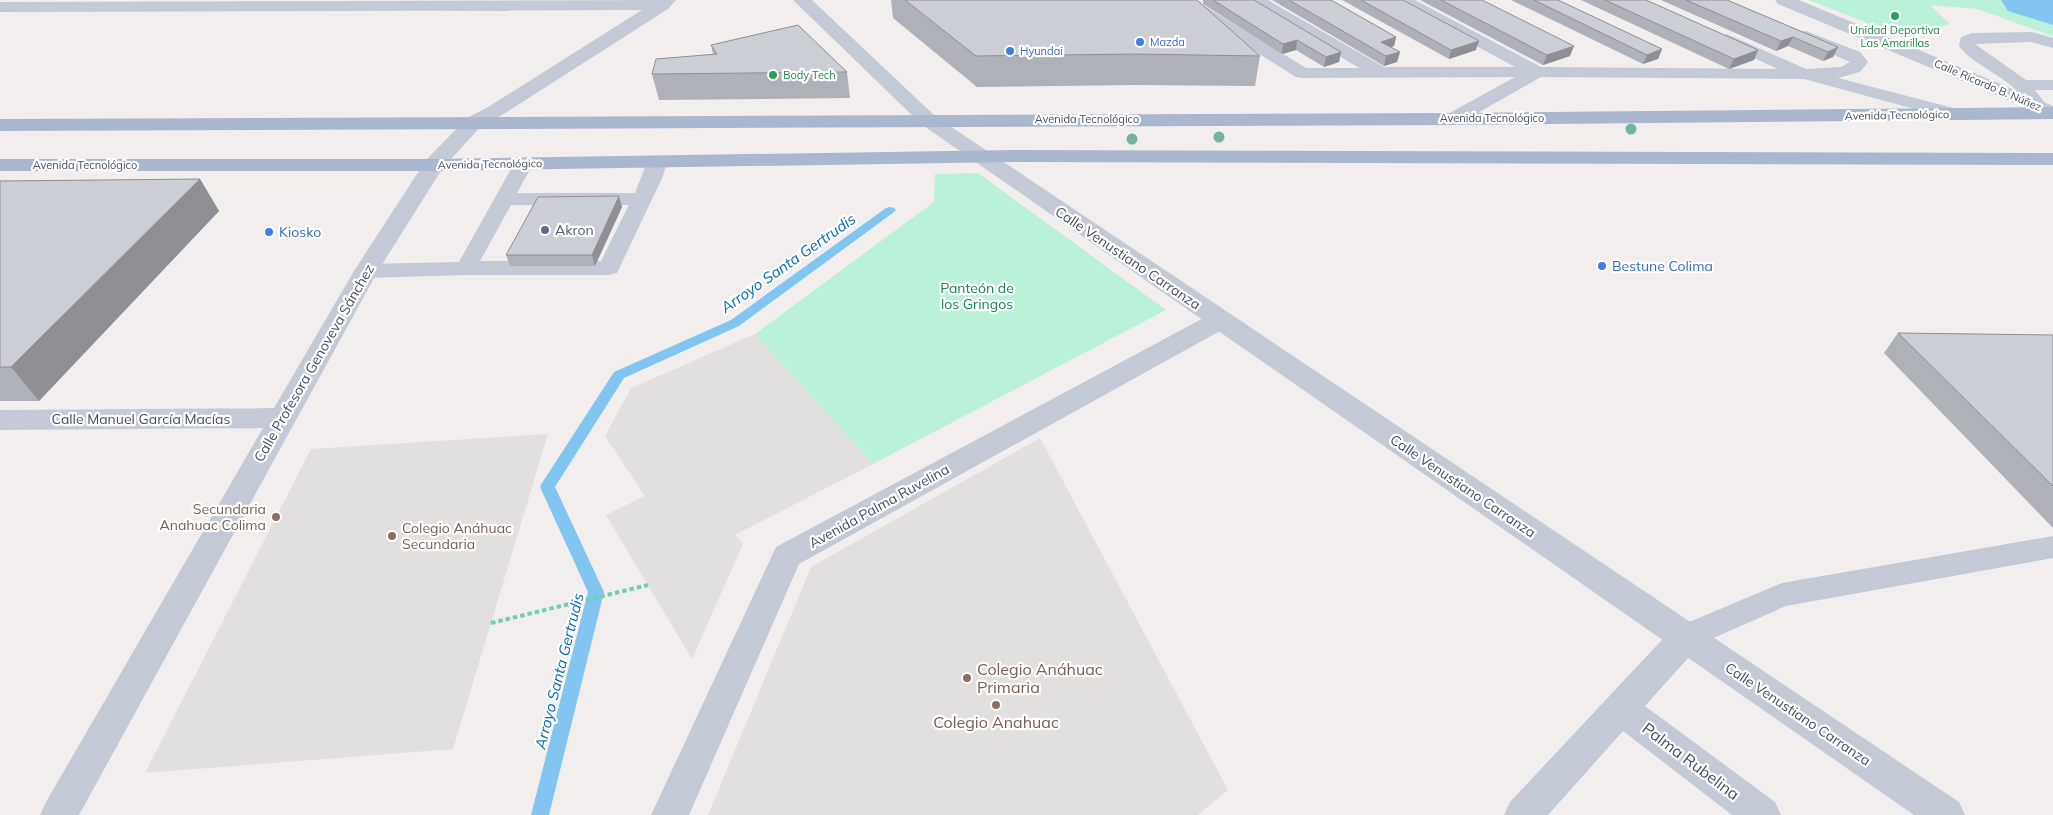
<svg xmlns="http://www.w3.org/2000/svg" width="2053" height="815" font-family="Mulish,sans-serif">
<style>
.education{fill:#e2dfdf}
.green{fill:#b9f1d9}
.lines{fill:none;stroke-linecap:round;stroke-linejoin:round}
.stream{fill:#83c5f1;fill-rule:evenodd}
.river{fill:#83c5f1;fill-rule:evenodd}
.path{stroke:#6fd1b3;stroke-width:4;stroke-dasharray:4.5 3;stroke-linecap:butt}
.service{fill:#c3cad6;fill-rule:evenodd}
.minor{fill:#c3cad6;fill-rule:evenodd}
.tertiary{fill:#c3cad6;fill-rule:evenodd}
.primary{fill:#abb6cf;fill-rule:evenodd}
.tree{fill:#76b39f}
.wall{fill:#afb1b8}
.shaded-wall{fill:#8f9096}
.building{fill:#ccced6;stroke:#8f9096}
.leisure-dot{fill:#2e9e5b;stroke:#fff;stroke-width:2}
.shop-dot{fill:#3f7fe0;stroke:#fff;stroke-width:2}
.service-dot{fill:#5c6f8a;stroke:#fff;stroke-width:2}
.education-dot{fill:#8d6e63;stroke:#fff;stroke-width:2}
.labels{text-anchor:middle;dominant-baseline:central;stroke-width:4.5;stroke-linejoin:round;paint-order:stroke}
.far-leisure-label{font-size:11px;fill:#27864d;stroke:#fff}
.far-shop-label{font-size:11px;fill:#366cbe;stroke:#fff;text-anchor:start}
.far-street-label{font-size:11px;fill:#454d5c;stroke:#fff}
.service-label{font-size:14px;fill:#4e5e75;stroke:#fff;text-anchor:start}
.shop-label{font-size:14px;fill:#366cbe;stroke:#fff;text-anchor:start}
.street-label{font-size:14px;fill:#454d5c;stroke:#fff}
.park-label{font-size:14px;fill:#11825f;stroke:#fff}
.education-label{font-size:14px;fill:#785e54;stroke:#fff;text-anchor:end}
.water-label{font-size:15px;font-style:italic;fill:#046bb0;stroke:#fff}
.near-education-label{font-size:16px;fill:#785e54;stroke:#fff;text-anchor:start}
.near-street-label{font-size:16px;fill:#454d5c;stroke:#fff}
</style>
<rect width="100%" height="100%" fill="#f1eeed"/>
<g class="education">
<path d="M755,334L873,464L735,535L743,544L692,659L606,515L645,496L605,436L631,388Z"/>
<path d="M548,434L453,749L145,773L311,449Z"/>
<path d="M1040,438L1228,790L1198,815H708L811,567Z"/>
</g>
<g class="green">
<path d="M1809,0H2053V36L1977,9L1930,5L1950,24L1905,38Z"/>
<path d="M978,173L1166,310L873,464L755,334L934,202L935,174Z"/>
</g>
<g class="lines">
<path class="stream" d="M890,207L894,208L896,210L894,212L739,326L624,378L555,487L604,592L549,815H531L588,592L540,487L542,483L614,372L731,320L886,208Z"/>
<path class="river" d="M2001,0H2053V25L2008,11Z"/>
<path class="path" d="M491,623L648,585"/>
<g class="service">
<path d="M1176,0H1195L1306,68H1359L1251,3L1249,0H1268L1384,67H1515L1397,3L1395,0H1415L1541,67L1778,69L1721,43L1719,39L1721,35L1727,34L1806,69L1841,67L1850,62L1800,40L1798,36L1800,32L1806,31L1860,52L1868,62L1860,72L1838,78L1961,110L1964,114L1961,118L1955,120L1804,79L1541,77L1460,123L1453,125L1446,123L1444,119L1446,115L1515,77L1302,78L1296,77L1178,3Z"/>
<path d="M2032,32L2053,38V48L2031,42L1975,44L2026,80H2053V90H2035L2048,107L2045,111C2028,115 2026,97 2014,88C2000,75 1969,61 1959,46L1961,37L1972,33Z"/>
<path d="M657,156L664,158L667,162L663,176L617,273L609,275H466L366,278L358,276L355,271L358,266L366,264L459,262L516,160L523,158L530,160L533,164L517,193H635L647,162L650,158ZM511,205H629L601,261H480Z"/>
<path d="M2053,536V558L1786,606L1686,650L1675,646L1671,637L1675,628L1782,583Z"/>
</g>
<g class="minor">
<path d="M676,0L668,9L502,115L481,126L442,169L378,271L79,815H40L46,802L263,428L0,430V410L274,408L354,271L426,160L467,118L488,107L642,10L0,12V2Z"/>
<path d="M793,0H812L935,116L938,120L935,124L928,126L921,124Z"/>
<path d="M1775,0H1799L2053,106V119L1778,4Z"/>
<path d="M1220,312L1229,314L1233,320L1229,326L799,564L689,815H651L776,547L1211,314Z"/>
<path d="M1686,623L1698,627L1703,637L1698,647L1645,706L1775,802L1781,815H1732L1623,731L1548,815H1504L1510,802L1674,627Z"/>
</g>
<path class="tertiary" d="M928,114L935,116L1959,802L1965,815H1914L921,124L918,120L921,116Z"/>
<g class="primary">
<path d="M2053,107V119L1453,125L0,131V119L1453,113Z"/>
<path d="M1013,150L2053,153V165L1013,162L434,171H0V159H434Z"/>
</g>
</g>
<g class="tree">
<circle cx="1631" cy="129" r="5.5"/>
<circle cx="1219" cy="137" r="5.5"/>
<circle cx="1132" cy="139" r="5.5"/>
</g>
<g class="wall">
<path d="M891,0H1197L1260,56L1255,86L1135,85L977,87L893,18Z"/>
<path d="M1203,0H1254L1341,52L1339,62L1324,67L1296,50L1282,54L1203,4Z"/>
<path d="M1272,0H1331L1396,37L1394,46L1391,47L1397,62L1384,66Z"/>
<path d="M1342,0H1403L1476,50L1449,59Z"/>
<path d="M1420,0H1482L1570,56L1543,65Z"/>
<path d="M1511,0H1558L1662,49L1658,59L1643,64Z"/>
<path d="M1581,0H1646L1758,50L1754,60L1729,69Z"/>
<path d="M1661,0H1727L1838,47L1833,57L1823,61L1788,46L1776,51Z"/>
<path d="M711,45L847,72L850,98L659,100L652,74L713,54Z"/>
<path d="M200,179L219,211L39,401H0V181Z"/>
<path d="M622,207L595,266H510L506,255Z"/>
<path d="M1898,333L2053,335V528L1884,353Z"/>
</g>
<g class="shaded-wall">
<path d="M1396,37L1394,46L1379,51L1381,42Z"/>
<path d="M1793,37L1788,46L1776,51L1781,41Z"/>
<path d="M1297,40L1296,50L1282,54L1283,44Z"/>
<path d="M1479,41L1476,50L1449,59L1451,50Z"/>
<path d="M1574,46L1570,56L1543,65L1547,55Z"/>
<path d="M1838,47L1833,57L1823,61L1828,52Z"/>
<path d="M1662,49L1658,59L1643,64L1647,55Z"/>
<path d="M1758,50L1754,60L1729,69L1734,59Z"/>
<path d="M1341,52L1339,62L1324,67L1326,57Z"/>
<path d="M1400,52L1397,62L1384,66L1386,56Z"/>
<path d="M200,179L219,211L39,401L11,367Z"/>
<path d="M619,196L622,207L595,266L592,255Z"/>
</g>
<g class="building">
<path d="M905,0H1197L1260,56L1137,54L976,56Z"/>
<path d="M1213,0H1254L1341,52L1326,57L1297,40L1283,44Z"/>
<path d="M1289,0H1331L1396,37L1381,42L1400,52L1386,56Z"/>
<path d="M1361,0H1403L1479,41L1451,50Z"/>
<path d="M1441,0H1482L1574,46L1547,55Z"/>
<path d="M1534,0H1558L1662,49L1647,55Z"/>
<path d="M1605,0H1646L1758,50L1734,59Z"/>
<path d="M1686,0H1727L1838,47L1828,52L1793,37L1781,41Z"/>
<path d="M798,25L847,72L652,74L656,59L717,54L711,45Z"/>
<path d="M200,179L11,367H0V181Z"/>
<path d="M619,196L592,255H506L538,197Z"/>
<path d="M1898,333L2053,335V486Z"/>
</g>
<g class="leisure-dot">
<circle cx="1895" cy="16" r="5"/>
<circle cx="773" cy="75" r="5"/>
</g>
<g class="shop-dot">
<circle cx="1140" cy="42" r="5"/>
<circle cx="1010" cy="51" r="5"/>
<circle cx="269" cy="232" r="5"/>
<circle cx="1602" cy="266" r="5"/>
</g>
<circle class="service-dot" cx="545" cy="230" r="5"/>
<g class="education-dot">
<circle cx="276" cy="517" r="5"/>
<circle cx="392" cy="536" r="5"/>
<circle cx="967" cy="678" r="5"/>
<circle cx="996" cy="705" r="5"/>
</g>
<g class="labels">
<g class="far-leisure-label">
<text x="1895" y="30">Unidad Deportiva<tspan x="1895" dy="13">Las Amarillas</tspan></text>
<text x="783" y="75" text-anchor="start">Body Tech</text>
</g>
<g class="far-shop-label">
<text x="1150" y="42">Mazda</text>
<text x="1020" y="51">Hyundai</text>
</g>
<g class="far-street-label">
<text transform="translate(1988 85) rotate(23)">Calle Ricardo B. Núñez</text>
<text transform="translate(1897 115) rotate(-1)">Avenida Tecnológico</text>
<text x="1492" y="118">Avenida Tecnológico</text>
<text x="1087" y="119">Avenida Tecnológico</text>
<text transform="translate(490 164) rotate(-1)">Avenida Tecnológico</text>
<text x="85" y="165">Avenida Tecnológico</text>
</g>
<g class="service-label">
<text x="555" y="230">Akron</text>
</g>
<g class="shop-label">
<text x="279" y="232">Kiosko</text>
<text x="1612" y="266">Bestune Colima</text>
</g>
<g class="street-label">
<text transform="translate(1128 258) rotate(34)">Calle Venustiano Carranza</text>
<text transform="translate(314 363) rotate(-60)">Calle Profesora Genoveva Sánchez</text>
<text x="141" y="419">Calle Manuel García Macías</text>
<text transform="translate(1463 486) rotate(34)">Calle Venustiano Carranza</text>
<text transform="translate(879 506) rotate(-29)">Avenida Palma Ruvelina</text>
<text transform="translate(1798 714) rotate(34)">Calle Venustiano Carranza</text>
</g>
<g class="park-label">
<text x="977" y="288">Panteón de<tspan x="977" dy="16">los Gringos</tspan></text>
</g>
<g class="education-label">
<text x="266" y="509">Secundaria<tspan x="266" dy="16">Anahuac Colima</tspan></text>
<text x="402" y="528" text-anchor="start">Colegio Anáhuac<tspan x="402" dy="16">Secundaria</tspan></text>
</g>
<g class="water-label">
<text transform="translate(788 263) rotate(-35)">Arroyo Santa Gertrudis</text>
<text transform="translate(559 671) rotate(-76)">Arroyo Santa Gertrudis</text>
</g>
<g class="near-education-label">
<text x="977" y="669">Colegio Anáhuac<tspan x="977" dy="18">Primaria</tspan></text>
<text x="996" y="722" text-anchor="middle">Colegio Anahuac</text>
</g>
<g class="near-street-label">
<text transform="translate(1691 761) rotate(37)">Palma Rubelina</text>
</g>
</g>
</svg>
